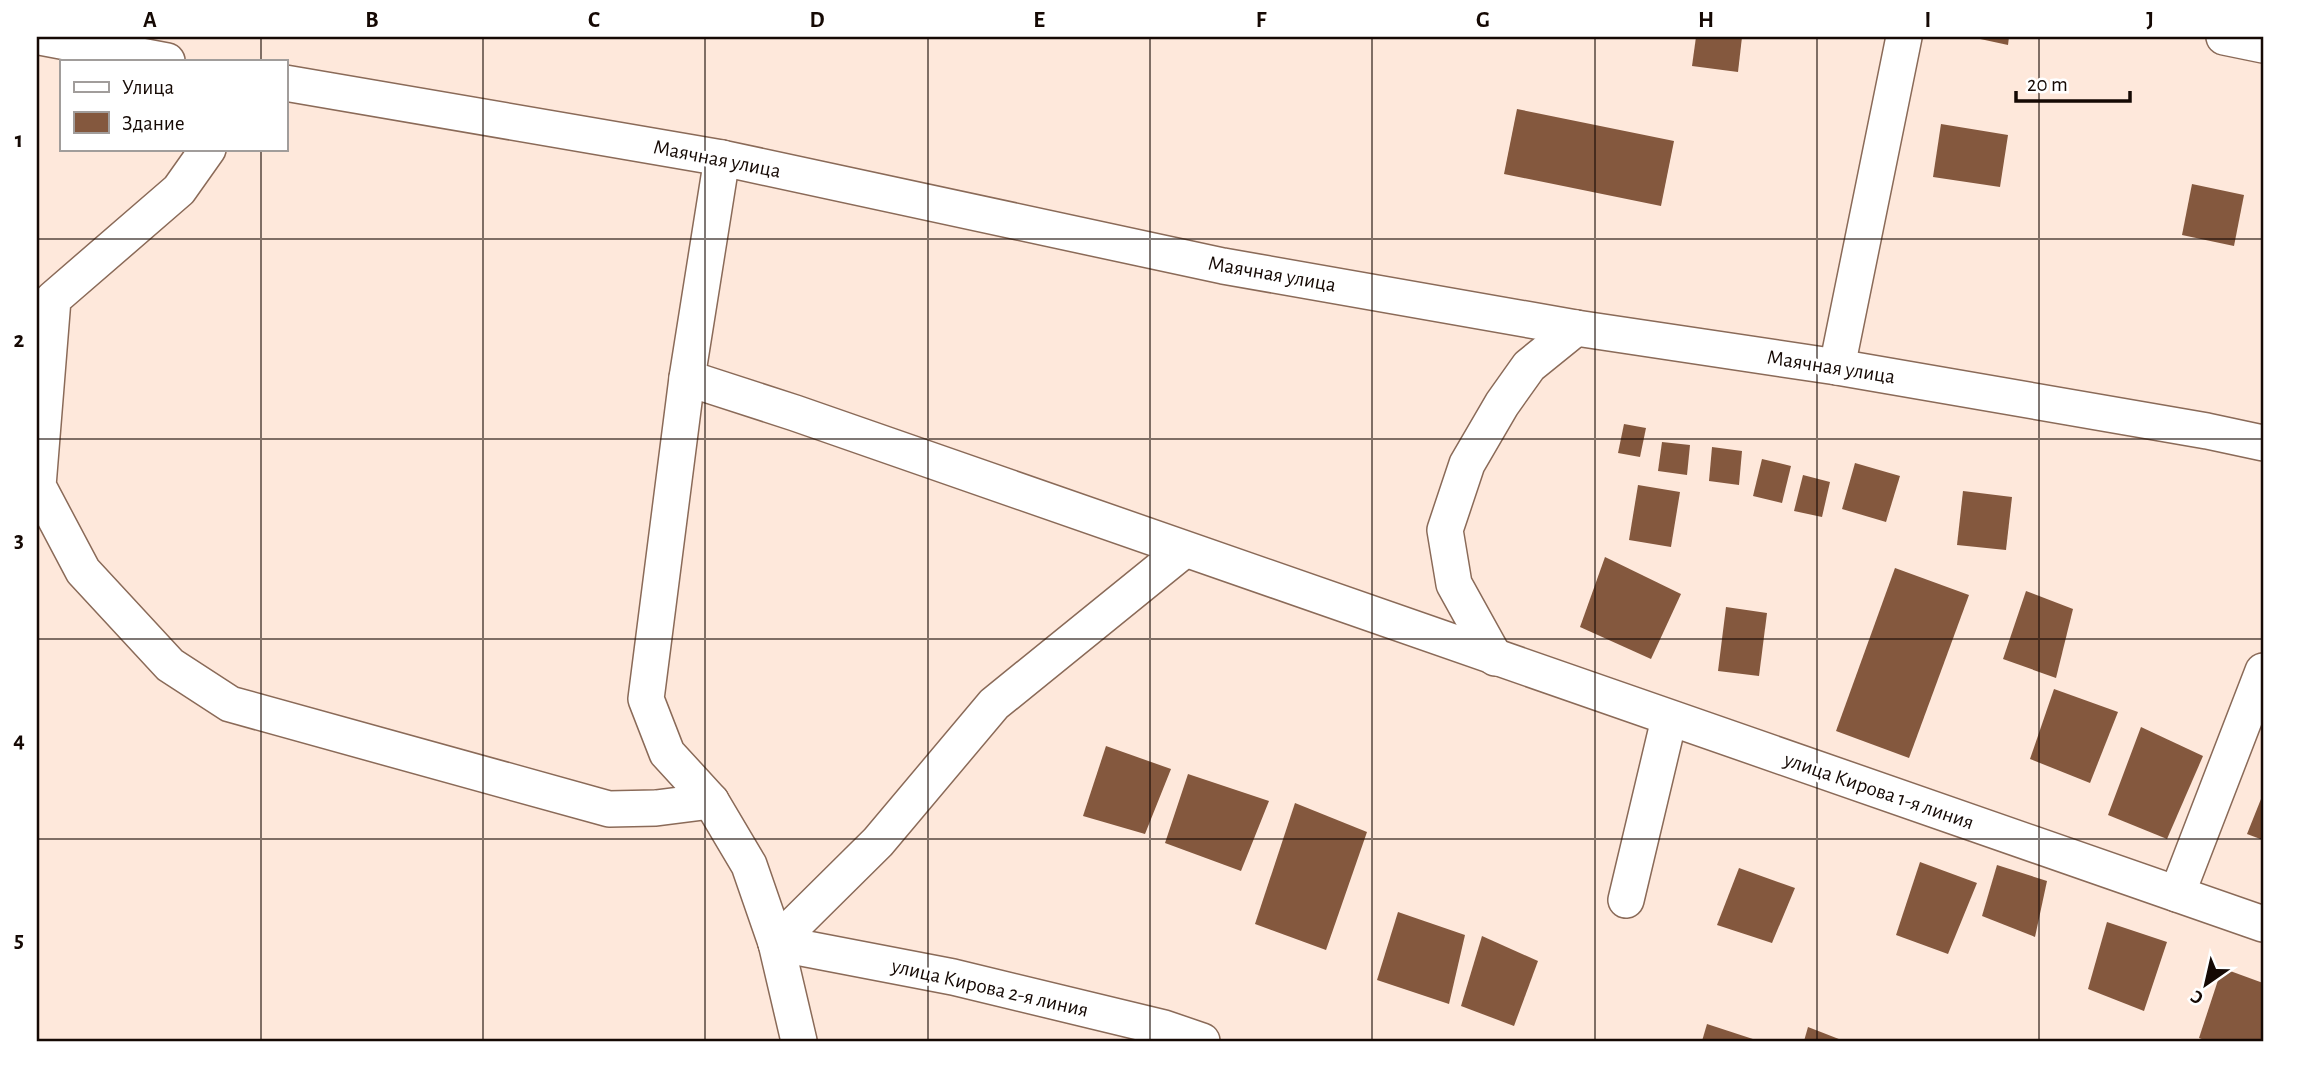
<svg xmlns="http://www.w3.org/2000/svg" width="2300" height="1078" font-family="'Alegreya Sans',sans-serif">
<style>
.building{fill:#84583e}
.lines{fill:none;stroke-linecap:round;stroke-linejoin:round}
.minor-casing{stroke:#8a6a58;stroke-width:38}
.minor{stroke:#fff;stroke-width:35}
.grid{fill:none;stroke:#150904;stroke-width:2;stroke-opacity:0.55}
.labels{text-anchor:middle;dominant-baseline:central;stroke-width:6;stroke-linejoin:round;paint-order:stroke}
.street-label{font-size:21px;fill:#150904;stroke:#fff}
.neatline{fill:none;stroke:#150904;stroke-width:2.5}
.grid-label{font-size:23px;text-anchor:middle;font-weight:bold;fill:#150904}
</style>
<rect width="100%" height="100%" fill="#fee8db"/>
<g class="building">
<path d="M1696,37H1742L1738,72L1692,66Z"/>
<path d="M1971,37H2009L2008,45Z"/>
<path d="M1517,109L1674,141L1661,206L1504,174Z"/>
<path d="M1941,124L2008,135L2000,187L1933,177Z"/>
<path d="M2192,184L2244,195L2234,246L2182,235Z"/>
<path d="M1624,424L1646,428L1640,457L1618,453Z"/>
<path d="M1662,442L1690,445L1687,475L1658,471Z"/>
<path d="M1712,447L1742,451L1739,485L1709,481Z"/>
<path d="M1762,459L1791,466L1782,503L1753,496Z"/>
<path d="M1855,463L1900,476L1886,522L1842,509Z"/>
<path d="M1803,475L1830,482L1822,517L1794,511Z"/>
<path d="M1638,485L1680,492L1671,547L1629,540Z"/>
<path d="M1963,491L2012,497L2006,550L1957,545Z"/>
<path d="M1605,557L1681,594L1651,659L1580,627Z"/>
<path d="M1895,568L1969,595L1909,758L1836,731Z"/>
<path d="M2026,591L2073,609L2056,678L2003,659Z"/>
<path d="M1726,607L1767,613L1759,676L1718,671Z"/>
<path d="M2054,689L2118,712L2090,783L2030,759Z"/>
<path d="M2141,727L2203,756L2167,839L2108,815Z"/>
<path d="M1106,746L1171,769L1145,834L1083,816Z"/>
<path d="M1188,774L1269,801L1241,871L1165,843Z"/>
<path d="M2263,794V840L2247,834Z"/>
<path d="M1295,803L1367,832L1326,950L1255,924Z"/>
<path d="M1920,862L1977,883L1948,954L1896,935Z"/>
<path d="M1997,865L2047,881L2035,937L1982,916Z"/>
<path d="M1739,868L1795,888L1772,943L1717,925Z"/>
<path d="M1398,912L1465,935L1449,1004L1377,980Z"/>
<path d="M2107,922L2167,942L2144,1011L2088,989Z"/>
<path d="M1482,936L1538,961L1514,1026L1461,1006Z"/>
<path d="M2222,968L2263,983V1041H2207L2199,1038Z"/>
<path d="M1707,1024L1759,1041H1702Z"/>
<path d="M1808,1027L1844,1041H1804Z"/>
</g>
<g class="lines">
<g class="minor-casing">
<g id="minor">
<path d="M40,37L167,61"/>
<path d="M2224,37L2263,45"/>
<path d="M285,83L722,158L1223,266L1576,328L1837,367L2207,431L2263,443"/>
<path d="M208,149L179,190L53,299L38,486L83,571L170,665L230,704L609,809L656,808L711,801"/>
<path d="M722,158L687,378L646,699L667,753L711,801L749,865L776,943L799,1041"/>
<path d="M1837,367L1904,37"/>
<path d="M687,378L795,413L2263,924"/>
<path d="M1495,658L1454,584L1445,530L1467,464L1502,404L1529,366L1576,328"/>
<path d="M2177,894L2263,671"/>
<path d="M1626,900L1669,719"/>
<path d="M776,943L878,842L994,704L1184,550"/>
<path d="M776,943L953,977L1164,1028L1202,1041"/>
</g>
</g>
<use href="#minor" class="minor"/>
</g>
<path class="grid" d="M261,37V61M483,37V1041M705,37V1041M928,37V1041M1150,37V1041M1372,37V1041M1595,37V1041M1817,37V1041M2039,37V1041M261,149V1041M37,239H2263M37,439H2263M37,639H2263M37,839H2263"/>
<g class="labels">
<g class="street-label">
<text transform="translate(717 159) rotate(11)">Маячная улица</text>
<text transform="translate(1272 274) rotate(10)">Маячная улица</text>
<text transform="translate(1831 367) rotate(9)">Маячная улица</text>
<text transform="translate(1879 791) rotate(19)">улица Кирова 1-я линия</text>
<text transform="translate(990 988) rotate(13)">улица Кирова 2-я линия</text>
</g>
</g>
<rect width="2300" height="1078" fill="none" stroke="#ffffff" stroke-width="77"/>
<rect x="60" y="60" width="228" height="91" fill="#ffffff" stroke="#a19d9b" stroke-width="2"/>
<rect x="74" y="82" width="35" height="10" fill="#ffffff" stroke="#a19d9b" stroke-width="2"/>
<text x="122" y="94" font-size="21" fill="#150904">Улица</text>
<rect x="74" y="112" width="35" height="21" fill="#84583e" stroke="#a19d9b" stroke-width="2"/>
<text x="122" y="130" font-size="21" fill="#150904">Здание</text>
<g transform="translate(2206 984) rotate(214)" stroke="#ffffff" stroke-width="5" paint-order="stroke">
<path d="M0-5L12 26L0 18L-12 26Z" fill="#150904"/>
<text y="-10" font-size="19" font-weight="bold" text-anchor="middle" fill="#150904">С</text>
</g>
<path d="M2016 91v10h114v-10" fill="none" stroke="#150904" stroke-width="3.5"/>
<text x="2027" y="91" font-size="21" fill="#150904" stroke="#ffffff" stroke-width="5" paint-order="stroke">20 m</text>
<rect x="38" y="38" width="2224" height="1002" class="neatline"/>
<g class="grid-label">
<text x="150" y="27">A</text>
<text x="372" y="27">B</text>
<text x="594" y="27">C</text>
<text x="817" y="27">D</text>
<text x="1039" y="27">E</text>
<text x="1261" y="27">F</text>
<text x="1483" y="27">G</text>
<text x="1706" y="27">H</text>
<text x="1928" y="27">I</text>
<text x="2150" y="27">J</text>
<text x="19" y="147">1</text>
<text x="19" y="347">2</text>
<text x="19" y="547">3</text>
<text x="19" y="747">4</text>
<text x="19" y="947">5</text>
</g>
</svg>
